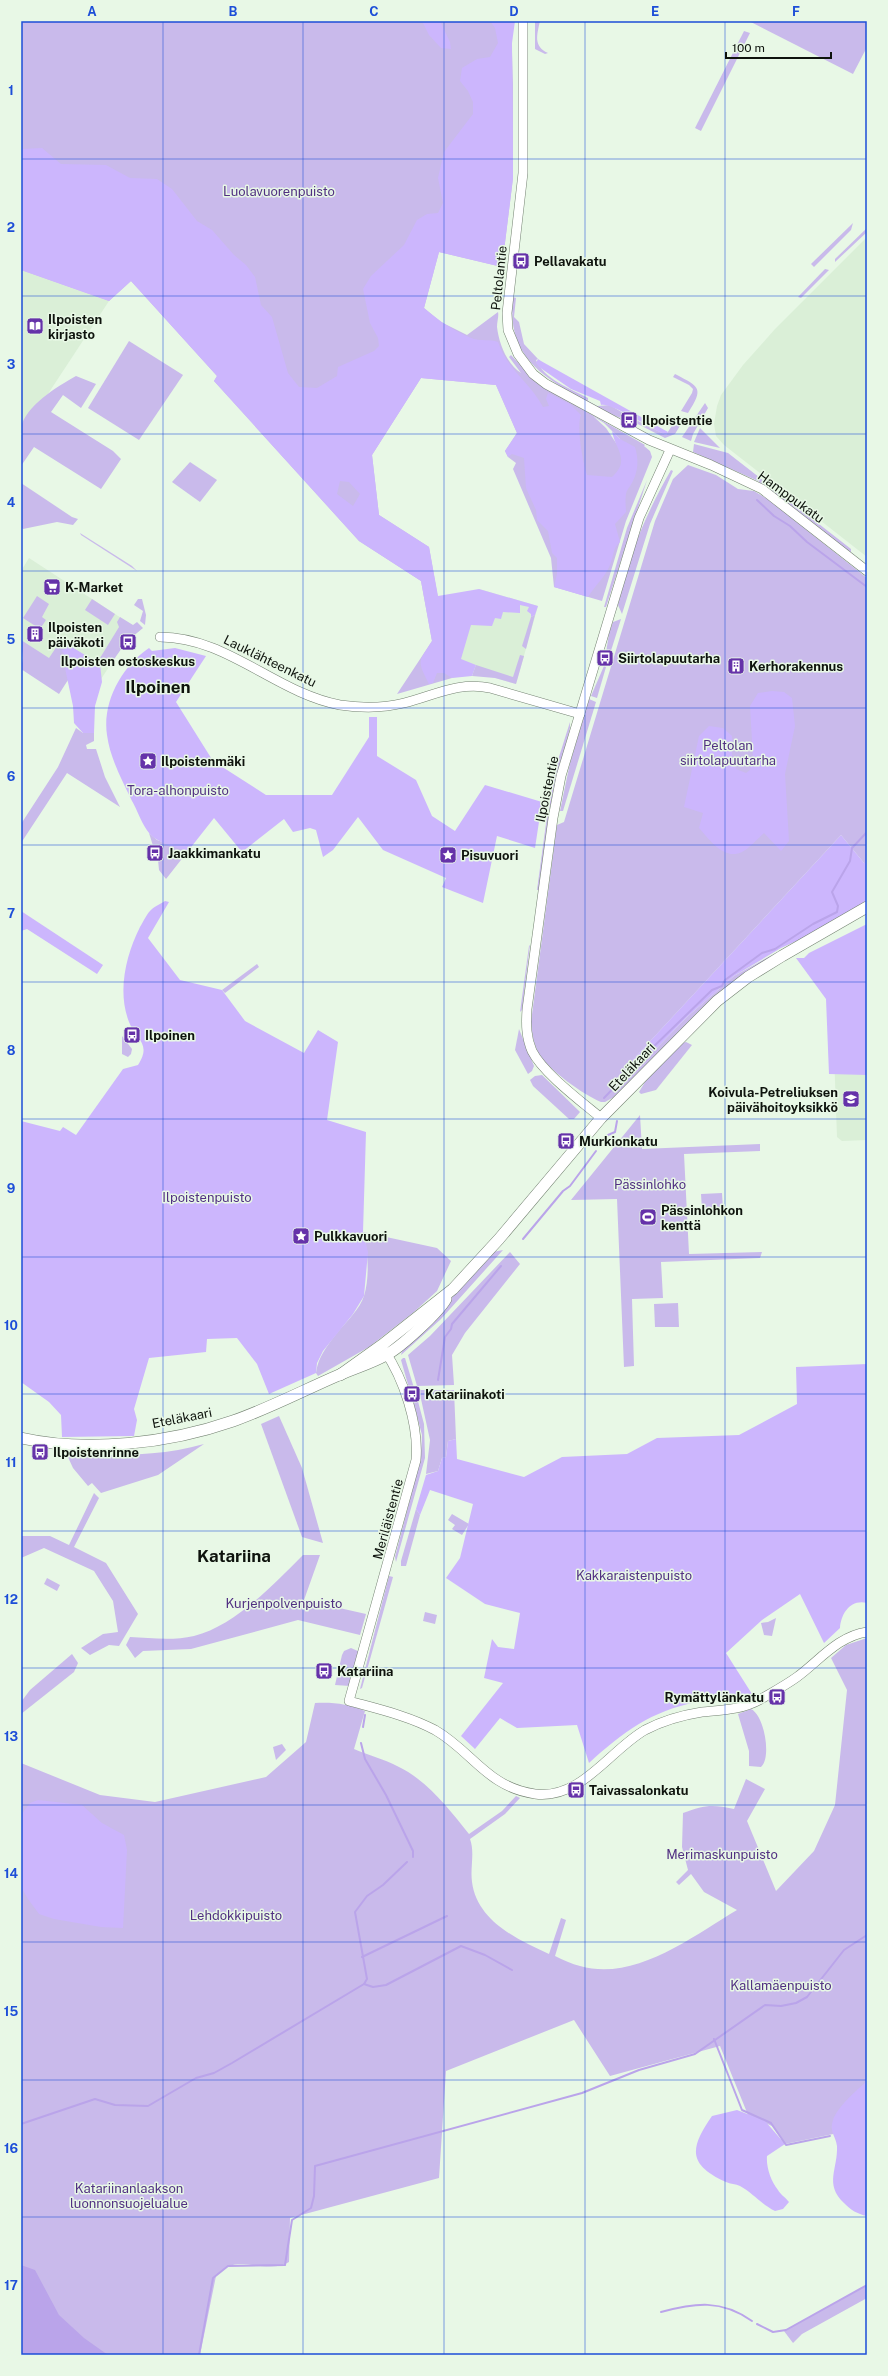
<svg xmlns="http://www.w3.org/2000/svg" width="888" height="2376" font-family="'Public Sans',sans-serif">
<style>
.built{fill:#daefd7}
.green{fill:#c9baeb;fill-rule:evenodd}
.forest{fill:#ccb6fd;fill-rule:evenodd}
.water{fill:#baa4ea}
.lines{fill:none;stroke-linecap:round;stroke-linejoin:round}
.stream{stroke:#baa4ea;stroke-width:2}
.minor-casing{stroke:#748272;stroke-width:10}
.major-casing{stroke:#748272;stroke-width:12}
.minor{stroke:#fff;stroke-width:9}
.major{stroke:#fff;stroke-width:11}
.grid{fill:none;stroke:#1d4ed8;stroke-width:1;stroke-opacity:0.55}
.labels{text-anchor:middle;dominant-baseline:central;stroke-width:3;stroke-linejoin:round;paint-order:stroke}
.park-label{font-size:13px;fill:#513082;stroke:#e8f8e6}
.poi-label{font-size:13px;font-weight:bold;fill:#0e130d;stroke:#e8f8e6;text-anchor:start}
.street-label{font-size:13px;fill:#0e130d;stroke:#e8f8e6}
.district-label{font-size:17px;font-weight:bold;fill:#0e130d;stroke:#e8f8e6}
.neatline{fill:none;stroke:#1d4ed8;stroke-width:1.5}
.grid-label{font-size:13px;text-anchor:middle;font-weight:bold;fill:#1d4ed8}
</style>
<rect width="100%" height="100%" fill="#e8f8e6"/>
<g class="built">
<path d="M867,237V557L724,445L716,436L714,424L717,406L721,395L743,365L775,329Z"/>
<path d="M21,270L109,301L21,435Z"/>
<path d="M29,558L135,627L90,696L21,651V571Z"/>
<path d="M479,589L538,606L516,684L478,673L452,678Z"/>
<path d="M867,1052V1140L842,1141L837,1137L834,1053Z"/>
</g>
<g class="green">
<path d="M21,21H511L513,84V178L502,267L439,252L424,308L441,322L467,335L498,312C499,316 497,322 497,327C499,344 507,364 521,373L509,357L511,355L538,384L645,445L644,446L650,451L652,457L626,521L602,601L554,587L551,558L513,469L516,463L508,457L505,451L517,433L496,385L421,378L372,455L379,515L429,547L452,678L397,694L432,641L421,581L359,541L214,381L217,376L131,281L109,301L21,270ZM593,416L604,423L620,439V449L606,428Z"/>
<path d="M535,21H540C537,35 533,46 548,53L545,54L535,49Z"/>
<path d="M749,21H867V47L853,74Z"/>
<path d="M744,31L750,33L701,131L695,128Z"/>
<path d="M853,223L851,230L814,267L811,264Z"/>
<path d="M867,228V232L835,262V259Z"/>
<path d="M825,269L829,270L801,298L798,297Z"/>
<path d="M513,297L516,298L514,317L519,322L524,344L538,359L536,360C544,379 571,389 588,398V401L597,406L610,405L628,416L626,420C608,414 593,405 577,396C534,372 507,350 513,297Z"/>
<path d="M129,341L183,375L139,440L88,408Z"/>
<path d="M675,374C700,387 704,388 688,413L681,411L692,393L693,389L689,385L673,377Z"/>
<path d="M76,376L96,384L81,408L63,395L51,412L113,451L121,459L101,489L34,447L21,466C21,454 19,440 21,428C25,406 58,386 76,376Z"/>
<path d="M705,403L708,408L693,434L691,441L682,437Z"/>
<path d="M678,416L684,419L675,434L665,438L632,421L634,419L666,435Z"/>
<path d="M700,428L720,448L694,442Z"/>
<path d="M694,444L728,453L851,549V553L758,481L693,452Z"/>
<path d="M190,462L217,480L200,502L172,482Z"/>
<path d="M688,465L716,475L738,489L754,491L769,500L867,578V863H864L841,835L629,1064L650,1055L687,1017L734,976L794,943L744,975L715,997L614,1097L605,1102H601C584,1095 548,1070 538,1052C533,1042 532,1032 531,1022L557,825L564,822L655,521L673,479Z"/>
<path d="M671,470L673,471L650,524L622,614L618,605C627,557 647,512 671,470Z"/>
<path d="M647,480L606,607H604L627,528Z"/>
<path d="M21,483L72,517L78,519L73,525L57,522L23,529L21,527Z"/>
<path d="M80,533L132,566L137,571L81,535Z"/>
<path d="M37,596L49,604L42,617L46,620L40,629L23,618Z"/>
<path d="M92,599L115,614L108,625L85,610Z"/>
<path d="M138,599H142L146,615L145,625L140,621L143,611L134,605Z"/>
<path d="M535,615L526,649L522,646L531,617Z"/>
<path d="M120,617L133,625L137,622L143,628L126,642L110,665L100,658L119,627L117,622Z"/>
<path d="M621,619L609,657L606,653L609,633L613,622Z"/>
<path d="M21,640L49,658L61,640L84,655L59,694L21,669L23,658Z"/>
<path d="M520,655L524,656L516,684L495,678L472,676L476,665L513,677Z"/>
<path d="M604,666L606,667L597,698L591,696Z"/>
<path d="M589,699L596,702L563,811H560L570,763Z"/>
<path d="M570,722V728L549,812L552,779Z"/>
<path d="M76,728L83,733H94V741L86,745L87,749H96L105,777L120,807L67,773L21,843V824L58,767Z"/>
<path d="M549,815L539,890H537L547,816Z"/>
<path d="M149,833L157,840L188,851L166,879L159,870L157,849H154Z"/>
<path d="M530,945L522,1010L520,1012L529,946Z"/>
<path d="M257,964L259,967L225,993L222,990Z"/>
<path d="M519,1029L534,1066L532,1071L528,1074L515,1050Z"/>
<path d="M122,1036L132,1049L131,1054L128,1057L122,1054Z"/>
<path d="M686,1042L692,1045L656,1090L641,1094L639,1092L645,1082L679,1044Z"/>
<path d="M542,1075L580,1112L574,1119H569L533,1086L530,1080L535,1076Z"/>
<path d="M640,1115L642,1149L760,1144V1151L684,1154L689,1254L762,1252L760,1258L661,1262L663,1298L632,1299L634,1366L624,1367L617,1199L571,1200Z"/>
<path d="M722,1193L723,1209L702,1210L701,1194Z"/>
<path d="M363,1232L437,1248L451,1261L437,1291L414,1312L369,1347L318,1376L316,1373C318,1357 327,1346 337,1333C346,1322 360,1309 364,1296C370,1277 368,1250 363,1232Z"/>
<path d="M503,1250L441,1319L401,1355L403,1347L440,1311L493,1252Z"/>
<path d="M510,1252L520,1264L465,1333L452,1355L454,1385L417,1386L408,1355L430,1336Z"/>
<path d="M678,1303L679,1327H655L654,1304Z"/>
<path d="M403,1358H405L414,1388L412,1389L409,1388L401,1360Z"/>
<path d="M415,1390L424,1424L425,1458L396,1562L395,1557L421,1457L422,1435L413,1401L416,1397L412,1391Z"/>
<path d="M419,1390H454L456,1439L448,1441L446,1457L442,1458L438,1471L426,1474L430,1440Z"/>
<path d="M279,1416L302,1468L323,1543L302,1537L261,1424Z"/>
<path d="M204,1444L158,1475L101,1493L92,1483L88,1486L73,1468L67,1455C113,1455 159,1457 204,1444Z"/>
<path d="M94,1493L99,1498L74,1547L106,1563L138,1614L119,1646L109,1645L90,1655L81,1648L103,1634L118,1632L113,1601L94,1571L44,1548L21,1558V1536H50L69,1545Z"/>
<path d="M416,1509L420,1515L406,1566H401V1561Z"/>
<path d="M452,1514L469,1524L462,1535L452,1529L455,1525L448,1520Z"/>
<path d="M303,1555H320L304,1600L366,1614L360,1635L298,1620L191,1649L143,1651L135,1658L126,1645L130,1637C150,1638 173,1641 194,1636C235,1626 274,1584 303,1555Z"/>
<path d="M389,1576L393,1577L362,1688L360,1689Z"/>
<path d="M47,1578L60,1585L57,1591L44,1584Z"/>
<path d="M425,1612L437,1615L435,1624L423,1621Z"/>
<path d="M776,1618L772,1636L764,1635L761,1623L768,1622Z"/>
<path d="M867,1638V2127L785,2144L772,2126L748,2115L720,2046L610,2076L574,2020L446,2071L439,2178L290,2218L289,2262C272,2273 247,2260 229,2266C224,2268 220,2273 216,2276L200,2355H21V1763L100,1795L155,1802L266,1777L306,1742L315,1703C333,1702 349,1704 365,1711L354,1749C368,1755 384,1759 397,1766C427,1780 449,1809 469,1834L502,1811L516,1796L520,1798L505,1814L470,1839C475,1853 470,1867 472,1882C477,1921 518,1940 549,1954L561,1918L566,1920L555,1956C563,1960 572,1964 580,1966C635,1982 693,1936 737,1910L704,1892L691,1874L679,1885L676,1882L688,1870L682,1847L683,1813C704,1805 712,1804 734,1809L746,1779L765,1789L747,1821L776,1891L814,1851L835,1805L847,1690L831,1658L846,1645Z"/>
<path d="M351,1648L360,1652L350,1686L335,1685L342,1655L344,1651Z"/>
<path d="M72,1654L78,1663L74,1672L21,1714V1702L30,1690Z"/>
<path d="M751,1709C764,1715 772,1757 761,1767L749,1766V1751L738,1714Z"/>
<path d="M282,1744L286,1750L276,1760L273,1747Z"/>
<path d="M867,2285V2298L802,2334L793,2343L784,2331Z"/>
</g>
<g class="forest">
<path d="M422,21H440L450,42L451,49L441,48L429,35Z"/>
<path d="M490,21H515L512,43L513,178L502,267L439,252L424,308C439,321 455,332 474,339C481,341 490,339 498,342C508,371 530,382 543,407L549,406L546,399L548,393L570,404L581,415C576,426 583,463 587,475L612,477C631,460 615,449 612,431L620,439L635,447C640,463 637,477 628,489C624,494 626,506 626,512L615,524L620,542C613,548 614,554 611,562C607,576 595,585 588,597L554,587L557,574V558L552,553L548,531L537,520L536,510L526,488L524,458L512,454L508,457L505,451L517,433L496,385L421,378L372,455L379,515L429,547L438,596L479,589L538,606L535,615L531,617V614L527,611L529,607L520,605V613L503,612L501,619L495,618L492,626L471,625L461,659L476,665L472,676L452,678L444,673H437L433,683L429,684C417,660 418,663 432,641L421,581L359,541L214,381L217,376L131,281L109,301L21,270V149L42,148L61,164L106,165L130,178L157,179L172,189L197,221L212,230L234,255L246,265L255,277L261,305L272,317L288,373L299,387L317,388L337,376L338,367L374,351L379,346L378,338L370,323L363,289L371,276L404,245L417,220L427,214L438,213L443,203L438,178L444,152L473,114V102L468,91L460,81L462,68L477,59L490,57L498,43L495,28ZM340,481L349,482L360,494L353,506L337,494Z"/>
<path d="M538,359L541,361L668,432L666,435C653,430 611,402 601,405L600,401L571,389L539,367L536,363Z"/>
<path d="M70,646L100,664L102,682L95,706L94,733H83L74,723L73,706L65,668L68,663L62,650Z"/>
<path d="M149,648L152,651L175,648L206,656L176,702L213,761L266,795H332L369,737V717H377V756L416,780L432,816L455,831L485,785L542,802L535,848L497,836L483,903L442,887L446,878L383,850L358,817L333,850L323,857L316,830L310,828L293,832L284,819L242,852L214,818L188,851C178,848 165,845 156,839C144,832 139,813 132,801C122,780 110,758 107,735C102,702 122,666 149,648Z"/>
<path d="M772,691L784,692L792,698L795,726L785,774L789,841L781,851L764,833C757,839 750,848 742,852C724,861 709,839 699,828L703,813L684,807L699,736L709,726L723,728L732,736V755L736,769L746,773L750,770L753,758L750,706L758,693Z"/>
<path d="M841,835L864,863H867V900L823,929L781,948L734,976L687,1017L650,1055L628,1065Z"/>
<path d="M165,901L169,902L148,938L180,980L222,990L245,1021L304,1053L318,1030L338,1042L327,1120L366,1132L363,1232L368,1252L364,1296L353,1314L323,1351L317,1363L316,1373L269,1394L257,1364L237,1338L207,1339L206,1352L149,1358L134,1409L137,1420L134,1436L62,1437L61,1415L49,1402L21,1382V1121L60,1131L63,1127L76,1135L123,1069L138,1065C152,1043 136,1040 129,1022C117,991 126,955 140,927C143,922 147,913 152,909C155,906 161,904 165,901Z"/>
<path d="M21,911L103,965L97,974L27,929L21,931Z"/>
<path d="M867,924V1075L829,1074L826,999L796,958H804L809,953Z"/>
<path d="M867,1364V1603C850,1599 841,1614 840,1628L824,1643L800,1594L762,1620L726,1653L752,1694C734,1699 716,1699 697,1702C651,1711 623,1732 589,1763L577,1725L517,1728L500,1718L475,1749L461,1736L503,1683L484,1678L492,1639L498,1647L514,1649L520,1613L485,1604L446,1578L460,1558L473,1504L430,1490L420,1515L416,1509L426,1475L438,1471L442,1458L446,1457L448,1441L456,1439L457,1459L524,1477L562,1457L627,1454L657,1438L739,1435L797,1404L796,1367Z"/>
<path d="M38,1800L82,1805L102,1823L124,1835L127,1850L123,1928L101,1927L54,1919L39,1914L28,1899L21,1887V1815L30,1803Z"/>
<path d="M867,2081V2216C857,2214 851,2210 844,2203C824,2184 838,2169 837,2146C836,2136 829,2132 833,2120C838,2106 856,2091 867,2081Z"/>
<path d="M737,2110L765,2121L785,2144L767,2156C766,2167 771,2181 778,2190C780,2194 785,2197 789,2202L783,2209L775,2211C762,2205 753,2193 740,2186C736,2184 730,2184 726,2182C687,2164 690,2148 712,2116Z"/>
</g>
<path class="water" d="M21,2265L35,2270L59,2315L84,2338L108,2355H21Z"/>
<g class="lines">
<g class="stream">
<path d="M757,500L774,516L790,526L807,542L867,587"/>
<path d="M604,1098L647,1053L712,990L722,986L725,980L762,953L775,949L813,924L837,912L838,906L832,892L850,861L852,848L867,832"/>
<path d="M602,1142L608,1135L615,1132L617,1121"/>
<path d="M523,1239L563,1191L570,1186L596,1151"/>
<path d="M438,1380L445,1337L451,1329L452,1324L501,1266"/>
<path d="M363,1727L365,1715"/>
<path d="M361,1743L365,1759L386,1795L413,1851V1857"/>
<path d="M362,1957L447,1916"/>
<path d="M364,1984L373,1987L386,1985L461,1946L485,1955L512,1970"/>
<path d="M714,2039L742,2110L771,2123L786,2145L830,2136"/>
<path d="M21,2124L95,2099L115,2105L148,2106L196,2078L214,2073L232,2063L364,1984L367,1979L355,1912L367,1896L383,1885L407,1862"/>
<path d="M661,2312C695,2303 721,2299 752,2321"/>
<path d="M757,2324L773,2332L786,2330L867,2285"/>
<path d="M199,2355L213,2278L228,2266L285,2265L292,2220L311,2208L314,2196L315,2166L582,2093L639,2070L695,2054L765,2005L781,2006L796,2003L807,1997L844,1950L867,1935"/>
</g>
<g class="minor-casing">
<g id="minor">
<path d="M523,21V173L507,313L508,330L518,354L533,374L546,384L649,440L711,465L762,489L867,571"/>
<path d="M160,637C227,637 276,693 340,705C361,708 384,708 404,703C433,696 459,681 490,688L580,714"/>
<path d="M601,1118C582,1102 543,1073 532,1051C526,1037 526,1024 527,1009L553,818L561,776L639,518L670,450"/>
<path d="M384,1350C404,1379 419,1425 416,1460L349,1701C378,1709 409,1716 435,1730C473,1752 487,1787 535,1794C581,1800 610,1750 645,1730C662,1721 683,1715 702,1712C724,1710 741,1710 761,1699C773,1692 786,1685 797,1677C819,1661 838,1636 867,1632"/>
</g>
</g>
<g class="major-casing">
<g id="major">
<path d="M340,1375L382,1345L453,1289L499,1239L601,1118L717,1001L748,977L782,956L867,907"/>
<path d="M21,1438C87,1453 170,1443 233,1421C270,1408 304,1390 339,1375C355,1368 372,1363 386,1355C401,1347 438,1313 446,1299"/>
</g>
</g>
<use href="#minor" class="minor"/>
<use href="#major" class="major"/>
</g>
<path class="grid" d="M163,21V2355M303,21V2355M444,21V2355M585,21V2355M725,21V2355M21,159H867M21,296H867M21,434H867M21,571H867M21,708H867M21,845H867M21,982H867M21,1119H867M21,1257H867M21,1394H867M21,1531H867M21,1668H867M21,1805H867M21,1942H867M21,2080H867M21,2217H867"/>
<defs>
<g id="bus-square" transform="scale(0.9)"><rect x="-9" y="-9" width="18" height="18" rx="4" fill="#6532a9" stroke="#e8f8e6"/><path d="M-5-6H5V4H4V6H2V4H-2V6H-4V4H-5ZM-3.5-4V0h7V-4ZM-3.5 1.2v1.5H-2V1.2ZM2 1.2v1.5H3.5V1.2Z" fill="#fff"/></g>
<g id="library-square" transform="scale(0.9)"><rect x="-9" y="-9" width="18" height="18" rx="4" fill="#6532a9" stroke="#e8f8e6"/><path d="M-6-4Q-3-5.5-.7-3.5V5Q-3 3-6 4ZM6-4Q3-5.5 .7-3.5V5Q3 3 6 4Z" fill="#fff"/></g>
<g id="supermarket-square" transform="scale(0.9)"><rect x="-9" y="-9" width="18" height="18" rx="4" fill="#6532a9" stroke="#e8f8e6"/><path d="M-6-5.5h2.5l.6 2H6L4.5 2H-2.5L-4.4-4H-6ZM-1.5 3.2a1.3 1.3 0 1 0 .1 0ZM3 3.2a1.3 1.3 0 1 0 .1 0Z" fill="#fff"/></g>
<g id="building-square" transform="scale(0.9)"><rect x="-9" y="-9" width="18" height="18" rx="4" fill="#6532a9" stroke="#e8f8e6"/><path d="M-4-6H4V6H1V3H-1V6H-4ZM-2.5-4.3h1.7v1.8h-1.7ZM.8-4.3h1.7v1.8H.8ZM-2.5-1h1.7V.8h-1.7ZM.8-1h1.7V.8H.8Z" fill="#fff"/></g>
<g id="sight-square" transform="scale(0.9)"><rect x="-9" y="-9" width="18" height="18" rx="4" fill="#6532a9" stroke="#e8f8e6"/><path d="M0-6L1.8-2.2L6-1.7L2.9 1.2L3.7 5.4L0 3.3L-3.7 5.4L-2.9 1.2L-6-1.7L-1.8-2.2Z" fill="#fff"/></g>
<g id="school-square" transform="scale(0.9)"><rect x="-9" y="-9" width="18" height="18" rx="4" fill="#6532a9" stroke="#e8f8e6"/><path d="M0-5L7-2L0 1L-7-2ZM-4 1L0 2.5L4 1V4Q0 6-4 4Z" fill="#fff"/></g>
<g id="stadium-square" transform="scale(0.9)"><rect x="-9" y="-9" width="18" height="18" rx="4" fill="#6532a9" stroke="#e8f8e6"/><path d="M0-5a6.5 5 0 1 0 0 10a6.5 5 0 1 0 0-10ZM-3.5-1.8h7v3.6h-7Z" fill="#fff"/></g>
</defs>
<g fill-rule="evenodd">
<use href="#bus-square" x="521" y="261"/>
<use href="#library-square" x="35" y="326"/>
<use href="#bus-square" x="629" y="420"/>
<use href="#supermarket-square" x="52" y="587"/>
<use href="#building-square" x="35" y="634"/>
<use href="#bus-square" x="128" y="642"/>
<use href="#bus-square" x="605" y="658"/>
<use href="#building-square" x="736" y="666"/>
<use href="#sight-square" x="148" y="761"/>
<use href="#bus-square" x="155" y="853"/>
<use href="#sight-square" x="448" y="855"/>
<use href="#bus-square" x="132" y="1035"/>
<use href="#school-square" x="851" y="1099"/>
<use href="#bus-square" x="566" y="1141"/>
<use href="#stadium-square" x="648" y="1217"/>
<use href="#sight-square" x="301" y="1236"/>
<use href="#bus-square" x="412" y="1394"/>
<use href="#bus-square" x="40" y="1452"/>
<use href="#bus-square" x="324" y="1671"/>
<use href="#bus-square" x="777" y="1697"/>
<use href="#bus-square" x="576" y="1790"/>
</g>
<g class="labels">
<g class="park-label">
<text x="279" y="191">Luolavuorenpuisto</text>
<text x="728" y="745">Peltolan<tspan x="728" dy="15">siirtolapuutarha</tspan></text>
<text x="178" y="790">Tora-alhonpuisto</text>
<text x="650" y="1184">Pässinlohko</text>
<text x="207" y="1197">Ilpoistenpuisto</text>
<text x="634" y="1575">Kakkaraistenpuisto</text>
<text x="284" y="1603">Kurjenpolvenpuisto</text>
<text x="722" y="1854">Merimaskunpuisto</text>
<text x="236" y="1915">Lehdokkipuisto</text>
<text x="781" y="1985">Kallamäenpuisto</text>
<text x="129" y="2188">Katariinanlaakson<tspan x="129" dy="15">luonnonsuojelualue</tspan></text>
</g>
<g class="poi-label">
<text x="534" y="261">Pellavakatu</text>
<text x="48" y="319">Ilpoisten<tspan x="48" dy="15">kirjasto</tspan></text>
<text x="642" y="420">Ilpoistentie</text>
<text x="65" y="587">K-Market</text>
<text x="48" y="627">Ilpoisten<tspan x="48" dy="15">päiväkoti</tspan></text>
<text x="618" y="658">Siirtolapuutarha</text>
<text x="128" y="661" text-anchor="middle">Ilpoisten ostoskeskus</text>
<text x="749" y="666">Kerhorakennus</text>
<text x="161" y="761">Ilpoistenmäki</text>
<text x="168" y="853">Jaakkimankatu</text>
<text x="461" y="855">Pisuvuori</text>
<text x="145" y="1035">Ilpoinen</text>
<text x="838" y="1092" text-anchor="end">Koivula-Petreliuksen<tspan x="838" dy="15">päivähoitoyksikkö</tspan></text>
<text x="579" y="1141">Murkionkatu</text>
<text x="661" y="1210">Pässinlohkon<tspan x="661" dy="15">kenttä</tspan></text>
<text x="314" y="1236">Pulkkavuori</text>
<text x="425" y="1394">Katariinakoti</text>
<text x="53" y="1452">Ilpoistenrinne</text>
<text x="337" y="1671">Katariina</text>
<text x="764" y="1697" text-anchor="end">Rymättylänkatu</text>
<text x="589" y="1790">Taivassalonkatu</text>
</g>
<g class="street-label">
<text transform="translate(499 278) rotate(-84)">Peltolantie</text>
<text transform="translate(791 497) rotate(36)">Hamppukatu</text>
<text transform="translate(270 661) rotate(26)">Lauklähteenkatu</text>
<text transform="translate(547 789) rotate(-78)">Ilpoistentie</text>
<text transform="translate(632 1067) rotate(-47)">Eteläkaari</text>
<text transform="translate(182 1418) rotate(-11)">Eteläkaari</text>
<text transform="translate(388 1519) rotate(-75)">Meriläistentie</text>
</g>
<g class="district-label">
<text x="158" y="687">Ilpoinen</text>
<text x="234" y="1556">Katariina</text>
</g>
</g>
<rect width="888" height="2376" fill="none" stroke="#e8f8e6" stroke-width="44"/>
<path d="M726 52v6h105v-6" fill="none" stroke="#0e130d" stroke-width="2"/>
<text x="732" y="52" font-size="12" fill="#0e130d" stroke="#e8f8e6" stroke-width="3" paint-order="stroke">100 m</text>
<rect x="22" y="22" width="844" height="2332" class="neatline"/>
<g class="grid-label">
<text x="92" y="16">A</text>
<text x="233" y="16">B</text>
<text x="374" y="16">C</text>
<text x="514" y="16">D</text>
<text x="655" y="16">E</text>
<text x="796" y="16">F</text>
<text x="11" y="95">1</text>
<text x="11" y="232">2</text>
<text x="11" y="369">3</text>
<text x="11" y="507">4</text>
<text x="11" y="644">5</text>
<text x="11" y="781">6</text>
<text x="11" y="918">7</text>
<text x="11" y="1055">8</text>
<text x="11" y="1193">9</text>
<text x="11" y="1330">10</text>
<text x="11" y="1467">11</text>
<text x="11" y="1604">12</text>
<text x="11" y="1741">13</text>
<text x="11" y="1878">14</text>
<text x="11" y="2016">15</text>
<text x="11" y="2153">16</text>
<text x="11" y="2290">17</text>
</g>
</svg>
